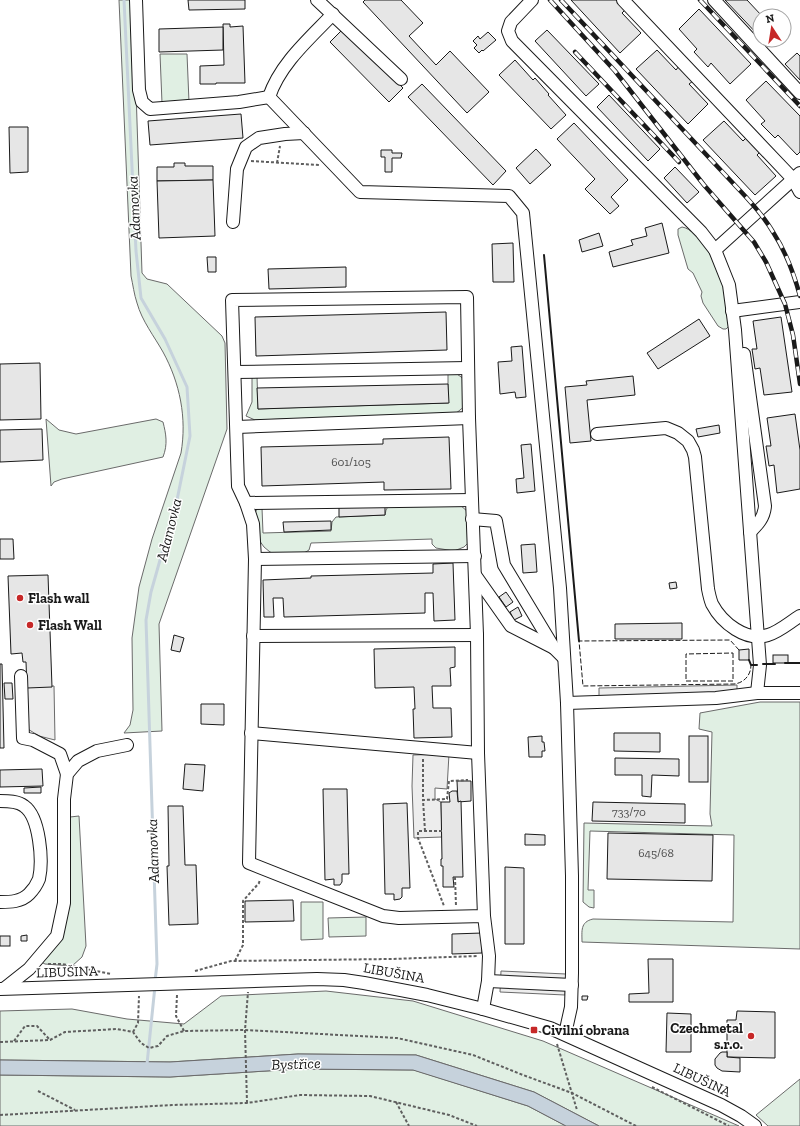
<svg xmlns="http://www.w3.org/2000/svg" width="800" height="1126" font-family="'Zilla Slab',serif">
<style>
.green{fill:#e0efe3;stroke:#6a6a6a}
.parking{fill:#ededed;stroke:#6a6a6a}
.water{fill:#c6d2dc;stroke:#6a6a6a}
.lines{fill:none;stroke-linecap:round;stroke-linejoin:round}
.stream{stroke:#c6d2dc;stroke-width:3}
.building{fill:#e6e6e6;stroke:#1a1a1a}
.minor-casing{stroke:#1a1a1a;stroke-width:14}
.path{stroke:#5f5f5f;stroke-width:2;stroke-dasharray:3 2;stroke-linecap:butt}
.minor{stroke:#fff;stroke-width:12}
.rail-casing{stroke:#1a1a1a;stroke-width:4.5}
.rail{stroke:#fff;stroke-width:3;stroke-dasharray:9;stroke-linecap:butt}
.fence{stroke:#1a1a1a;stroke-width:1;stroke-dasharray:5 2;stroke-linecap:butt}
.wall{stroke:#1a1a1a;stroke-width:2}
.poi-dot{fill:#c62828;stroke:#fff;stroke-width:1.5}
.labels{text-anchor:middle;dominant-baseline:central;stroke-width:3;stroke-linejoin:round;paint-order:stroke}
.number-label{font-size:12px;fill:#4d4d4d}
.poi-label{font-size:14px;font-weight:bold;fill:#1a1a1a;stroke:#fff;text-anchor:start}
.street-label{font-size:14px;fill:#1a1a1a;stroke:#fff}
.water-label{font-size:15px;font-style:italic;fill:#1a1a1a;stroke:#fff}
</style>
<rect width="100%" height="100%" fill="#fff"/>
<g class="green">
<path d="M119,0H133L142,273L147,279L167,284L222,336L225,343L227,429L159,624L162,731L124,733L130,725L133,710L132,638L139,587L152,539L181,453C187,418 180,383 163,352C154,336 142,321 137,303C134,294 133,285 131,276Z"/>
<path d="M160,54H187L189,102L162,103Z"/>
<path d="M682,227C698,229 722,268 724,282C727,297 728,311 729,326L726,329H723L718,326L703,303L701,296L702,292L693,273L688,269L678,235V229Z"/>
<path d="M448,372H454L464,379L465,406L455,414L255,420L246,416L252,402V377L257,376L258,409L282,408L448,403Z"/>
<path d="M46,419L59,430L76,434L156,419L163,422C166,434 168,444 163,457L62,479L54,482L51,486Z"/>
<path d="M459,504L468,512L469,542L464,547L454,551L436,548L432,544V539L311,543L309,550L304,553L278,555L270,552L264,547L259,540L255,513L257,509L262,508L263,533L331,531L332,522L336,517L385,515L386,510L389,505Z"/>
<path d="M760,702H800V949L582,942C582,931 580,922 593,919L733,922L734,835L590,831L588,890H594V908L589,907L583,902L584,823L712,826L710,814L712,732L699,729L700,713Z"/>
<path d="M79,816L86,946L82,957L72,966L45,964L37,960L57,936L70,817Z"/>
<path d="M301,902H323V939L301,940Z"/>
<path d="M366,917V936L329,937L328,918Z"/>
<path d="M326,991L413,1001L543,1041L739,1126H599L534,1092L416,1055L298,1054L170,1062L0,1060V1011L72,1009L127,1019L184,1024L221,996Z"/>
<path d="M298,1069L414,1070L528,1106L566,1126H0V1075L170,1077Z"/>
<path d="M800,1079V1126H768L756,1115Z"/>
</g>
<g class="parking">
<path d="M737,685V693L599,696V688Z"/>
<path d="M21,686H54L55,740L39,736L23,726Z"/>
<path d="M449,754L447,789L435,788V799L441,802L442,837L414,838L412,786L413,755Z"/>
<path d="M501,971L566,974L565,995L500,992Z"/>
</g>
<path class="water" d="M298,1054L416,1055L534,1092L599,1126H566L528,1106L413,1070L298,1069L170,1077L0,1075V1060L170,1062Z"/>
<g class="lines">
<g class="stream">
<path d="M124,0L136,251L141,298L165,339L187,387L190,436L177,500L151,592L146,620L157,964L155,981"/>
<path d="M147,1064L155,986"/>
</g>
</g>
<g class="building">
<path d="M188,0H245V9L189,10Z"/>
<path d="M365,0H401L423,23L409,36L436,65L450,51L489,92L467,113L363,2Z"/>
<path d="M571,0H616L625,10L622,13L641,33L620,53Z"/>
<path d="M725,0H747L762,16H760V37Z"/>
<path d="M699,9L751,64L730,84L711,63L708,67L694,52L697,49L679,29Z"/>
<path d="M223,24H230V27L243,26L245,83H216V84H200V66L224,65Z"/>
<path d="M223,27V50L159,52V29Z"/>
<path d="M344,28L403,88L389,102L330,42Z"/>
<path d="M547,30L599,84L586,96L535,41Z"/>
<path d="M488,32L496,40L483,51L482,50L479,53L474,48L477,45L473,41L478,36L480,39Z"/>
<path d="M763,40H776L769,47Z"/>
<path d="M657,50L676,70L679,66L693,81L689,84L708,104L688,124L636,69Z"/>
<path d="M797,53L800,56V80L785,64Z"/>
<path d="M515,60L533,80L535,78L549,94L548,95L566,115L551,129L499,75Z"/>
<path d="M766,81L800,116V152L797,155L778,135L775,138L761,124L765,121L746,100Z"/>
<path d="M422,84L506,171L493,185L408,97Z"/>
<path d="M609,95L660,149L648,161L597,107Z"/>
<path d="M241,114L243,138L150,145L148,121Z"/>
<path d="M724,121L743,141L746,138L760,152L757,155L776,176L755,195L703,140Z"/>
<path d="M574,123L628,180L611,197L619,206L610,214L585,189L595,179L557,139Z"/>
<path d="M9,127H28V172L10,173Z"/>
<path d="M536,149L551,165L530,184L516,168Z"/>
<path d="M381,150H392V153H402L401,158H392V172H385V157H381Z"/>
<path d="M174,163H185V166H213V180L157,181V167H174Z"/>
<path d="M675,167L699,192L687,203L664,178Z"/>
<path d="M213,180L215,236L159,238L157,181Z"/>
<path d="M662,223L669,253L613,267L609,252L633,245L631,240L647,236L645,228Z"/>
<path d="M599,233L603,246L582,252L579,240Z"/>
<path d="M513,243L514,282H493L492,244Z"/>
<path d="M207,257H216V272H208Z"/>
<path d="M346,267V287L269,289L268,269Z"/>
<path d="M446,312L447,350L256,356L255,317Z"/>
<path d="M781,317L792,392L764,395L760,368L755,369L752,349H757L753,321Z"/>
<path d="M699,319L710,336L658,369L647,353Z"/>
<path d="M522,346L526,397L516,398L515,392L500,394L498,362L512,361L511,347Z"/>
<path d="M40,363L41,419L0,420V364Z"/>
<path d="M633,376L635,395L587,400L591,441L570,443L565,387L587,385L586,381Z"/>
<path d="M448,384L449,403L258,409L257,388Z"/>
<path d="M795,414L800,450V489L777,493L774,465L769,466L766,446H771L767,418Z"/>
<path d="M719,425L720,433L698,437L696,429Z"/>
<path d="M42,429L43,460L0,462V430Z"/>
<path d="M449,437L451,489L384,490V482L262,486L261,447L383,444V439Z"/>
<path d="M531,444L535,491L517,493L516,479L524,478L521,445Z"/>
<path d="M385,506V515L339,517V507Z"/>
<path d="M331,521V530L284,532L283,522Z"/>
<path d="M0,539H13L14,559H0Z"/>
<path d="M535,544L537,572L523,573L521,545Z"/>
<path d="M453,563L455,620L434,621L433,593H425V613L284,617L283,598H273L274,617H264L263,580L311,578V576L433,573V564Z"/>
<path d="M48,575L52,687L27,688L26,662H23L22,653L11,654L8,576Z"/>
<path d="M676,582L677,588L670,589L669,583Z"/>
<path d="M506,592L513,602L506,607L499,597Z"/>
<path d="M518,607L522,616L514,620L510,612Z"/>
<path d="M682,623V639H615V624Z"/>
<path d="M174,635L184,638L180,652L171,650Z"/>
<path d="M455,647V667L450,668L451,686H432L433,708H451L452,737L414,738L413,709H415L414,687L375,688L374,649Z"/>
<path d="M749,649V660H739V650Z"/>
<rect x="773" y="655" width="15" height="8"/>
<path d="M0,664H2L4,748H0Z"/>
<path d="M4,683H12L13,699H5Z"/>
<path d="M201,704H224V725L201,724Z"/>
<path d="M614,733H660V752L614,751Z"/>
<path d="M542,736V742H544L545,751H542V757H529L528,737Z"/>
<rect x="689" y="736" width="19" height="46"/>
<path d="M615,758L679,759V776L652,775L651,797L642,796V775H615Z"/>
<path d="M185,764L205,765L203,791L183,789Z"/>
<path d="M42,769L43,786L0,787V770Z"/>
<path d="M457,781H471V801L458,802Z"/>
<path d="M41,787V793H24V788Z"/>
<path d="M323,789H347L349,874H342V882L340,885H334V879L325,880Z"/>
<path d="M452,791H457L458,802L461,801L463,877H453L454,887H443V866H441V859H442L441,802H450L449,793Z"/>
<path d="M593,802L685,804V823L592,821Z"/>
<path d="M407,803L410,888H402V897L400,899L394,900V894H385L383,804Z"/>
<path d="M168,806H183L185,865H196L198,924L169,925L167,866H169Z"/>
<path d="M608,833L713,835L712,881L607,879Z"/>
<path d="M525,834L545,835V845H525Z"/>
<path d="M505,867L524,868V944H505Z"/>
<path d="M293,900L294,921L245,922V901Z"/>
<path d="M482,933V953L452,954V934Z"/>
<path d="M27,935V941H21V936Z"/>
<rect x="0" y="936" width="10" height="10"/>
<path d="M648,959H673V1002H629V994L649,993Z"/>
<path d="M582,996H588L587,1000H582Z"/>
<path d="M737,1011L775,1012V1058L727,1057V1020H736Z"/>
<path d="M667,1013L691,1014V1052H666Z"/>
<path d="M722,1052H727V1057L740,1058V1072L722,1071L717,1068L715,1065V1059L720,1053Z"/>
</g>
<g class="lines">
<g class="minor-casing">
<g id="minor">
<path d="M136,0L139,90L142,102L150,109L239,102L269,97"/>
<path d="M317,0L401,79"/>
<path d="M532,0L511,22L508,31L512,41L701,232L715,250"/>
<path d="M623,0L793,179L800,192"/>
<path d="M714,0L800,93"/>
<path d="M269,97L360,192L509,196L523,213L560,588L567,703L572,876V973L571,1007L565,1034"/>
<path d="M269,97C280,64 309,39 333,14"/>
<path d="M233,222L237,169L246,147L259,138L285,134L304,133"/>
<path d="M732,311L800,302"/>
<path d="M744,354L765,506C764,518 758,524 750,532"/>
<path d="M235,372L467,368"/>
<path d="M237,427L469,418"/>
<path d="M597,434L666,428L678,433L688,441L693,450L695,457L708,589C709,594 710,599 712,604C722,623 746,642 768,635C779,632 790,622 800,616"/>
<path d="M246,503L472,500"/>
<path d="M472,519L496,521L504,565L554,648L564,658"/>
<path d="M255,559L475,556"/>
<path d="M475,575L511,626L554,648"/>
<path d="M253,636L477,635"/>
<path d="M21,676L23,738L33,740L60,754L67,774"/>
<path d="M757,693L760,665L735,330L729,285L715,250L800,173"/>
<path d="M567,703L716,698L757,693H800"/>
<path d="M251,733L478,753"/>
<path d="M0,801C8,801 18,801 24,806C40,817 43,861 39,879C37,884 33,890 29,894C21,902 10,902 0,902"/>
<path d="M488,981L572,985"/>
<path d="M5,988L29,969L57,936L64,903V799L67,774L78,761L97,751L127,745"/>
<path d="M0,989L317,979L344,980L364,983L427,995L483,1009L550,1028L721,1105L741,1116L755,1126"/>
<path d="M483,1009L488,981L489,956L484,916L478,753L477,635L469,418L467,297L232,300L238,486L246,503L253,524L255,559L249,863L383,916L399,918L484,916"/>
</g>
</g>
<g class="path">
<path d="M251,161L319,165"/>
<path d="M277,163L280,146"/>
<path d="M423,759V800"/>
<path d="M425,831L423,800L447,799L449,781L468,780"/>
<path d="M442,831H418V838L444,906"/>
<path d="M455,877L456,906"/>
<path d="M235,961L243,945V901L259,883L260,879"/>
<path d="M48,964H62L111,974"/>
<path d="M195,971L231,961L391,959L478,956"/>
<path d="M177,995L176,1016L184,1031"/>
<path d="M133,1032L138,1023L139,996"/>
<path d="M14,1041L25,1026H37L50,1040"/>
<path d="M0,1042L50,1040L65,1032L117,1029L133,1032L141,1043L149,1048L158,1046L167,1036L184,1031L245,1030L397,1038L473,1055L523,1075L572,1093L636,1126"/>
<path d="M557,1044L577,1110"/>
<path d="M652,1087L729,1126"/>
<path d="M38,1091L75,1110"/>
<path d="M396,1102L409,1126"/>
<path d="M247,1103L245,1030L248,992"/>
<path d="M0,1115L172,1105L247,1103L300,1095L370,1096L449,1115L477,1126"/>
</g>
<use href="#minor" class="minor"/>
<g class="rail-casing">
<g id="rail">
<path d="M550,0L615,71L704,185L754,242L766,262L785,304L793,335L800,384"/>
<path d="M561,0L746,197C756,208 766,220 773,232C786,252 794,274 800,296"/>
<path d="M700,0L800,106"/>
<path d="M575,52L679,162"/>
</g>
</g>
<use href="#rail" class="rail"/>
<g class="fence">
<path d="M739,650L730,640L579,641L583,686L734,684C744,683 751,675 751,665"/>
<path d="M733,653V681H686V654Z"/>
</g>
<g class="wall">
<path d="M544,255L579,641"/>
<path d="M749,660L751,665H757"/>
<path d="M785,663H800"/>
<path d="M763,664H775"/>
</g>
</g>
<g class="poi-dot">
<circle cx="20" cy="598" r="4"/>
<circle cx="30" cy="625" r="4"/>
<rect x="530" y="1026" width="8" height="8" rx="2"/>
<circle cx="751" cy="1036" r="4"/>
</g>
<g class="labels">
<g class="number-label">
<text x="351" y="462">601/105</text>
<text x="629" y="812">733/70</text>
<text x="656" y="853">645/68</text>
</g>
<g class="poi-label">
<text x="28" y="598">Flash wall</text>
<text x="38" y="625">Flash Wall</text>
<text x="743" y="1028" text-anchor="end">Czechmetal<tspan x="743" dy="16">s.r.o.</tspan></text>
<text x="542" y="1030">Civilní obrana</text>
</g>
<g class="street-label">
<text transform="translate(67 972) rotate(-2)">LIBUŠINA</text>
<text transform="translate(394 973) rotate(10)">LIBUŠINA</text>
<text transform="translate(702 1080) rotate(25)">LIBUŠINA</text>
</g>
<g class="water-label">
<text transform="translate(134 208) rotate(-93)">Adamovka</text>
<text transform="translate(169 530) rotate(-76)">Adamovka</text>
<text transform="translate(153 851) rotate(-92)">Adamovka</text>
<text transform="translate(296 1064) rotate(-2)">Bystřice</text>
</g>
</g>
<g transform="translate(772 28) rotate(348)"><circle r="19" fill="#ffffff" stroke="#a3a3a3"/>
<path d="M0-3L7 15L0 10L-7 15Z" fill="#c62828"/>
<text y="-6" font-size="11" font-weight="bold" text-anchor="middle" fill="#1a1a1a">N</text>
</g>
</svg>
